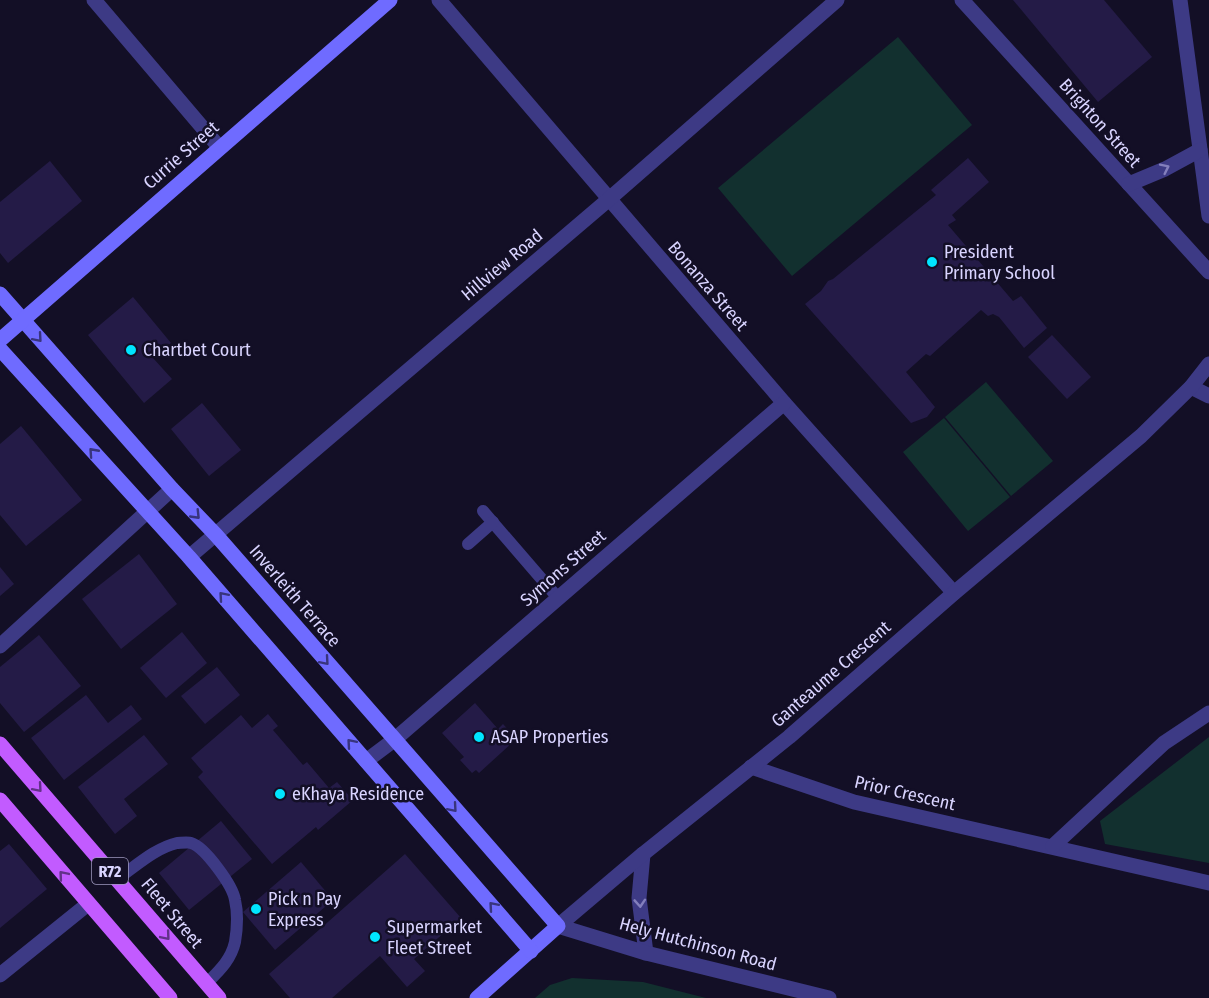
<svg xmlns="http://www.w3.org/2000/svg" width="1209" height="998" font-family="'Fira Sans Condensed',sans-serif">
<style>
.green{fill:#12302f}
.building{fill:#241b47}
.lines{fill:none;stroke-linecap:round;stroke-linejoin:round}
.lane{stroke:#3d3a85;stroke-width:12}
.street{stroke:#3d3a85;stroke-width:15}
.secondary{stroke:#6f6bff;stroke-width:15}
.primary{stroke:#c25bff;stroke-width:15}
.oneway{stroke:#837fbc}
.oneway2{stroke:#38347d}
.oneway3{stroke:#623188}
.poi-dot{fill:#00e5ff;stroke:#130f26;stroke-width:2}
.labels{text-anchor:middle;dominant-baseline:central;stroke-width:5;stroke-linejoin:round;paint-order:stroke}
.shield{fill:#130f26;stroke:#9e99be;stroke-width:1.5}
.shield-label{font-size:16px;font-weight:bold;fill:#d9d4ff}
.street-label{font-size:18px;fill:#d9d4ff;stroke:#130f26}
.poi-label{font-size:18px;fill:#d9d4ff;stroke:#130f26;text-anchor:start}
</style>
<rect width="100%" height="100%" fill="#130f26"/>
<g class="green">
<path d="M898,37L972,125L792,276L718,188Z"/>
<path d="M986,382L1053,461L1011,496L945,417Z"/>
<path d="M944,418L1010,497L968,531L903,452Z"/>
<path d="M1209,737V863L1105,844L1100,821Z"/>
<path d="M572,978L643,982L706,998H535L550,985Z"/>
</g>
<g class="building">
<path d="M1013,0H1104L1152,57L1098,102Z"/>
<path d="M968,158L989,182L952,215L956,220L948,225L1013,301L1021,296L1047,328L1024,348L999,317L993,314L988,316L981,310L930,356L926,354L906,372L935,407L927,417L911,423L805,304L821,291L828,281L833,279L936,195L931,190Z"/>
<path d="M50,161L82,201L8,263L0,253V202Z"/>
<path d="M133,297L171,343L153,358L172,379L144,403L88,335Z"/>
<path d="M1052,335L1091,377L1067,399L1028,357Z"/>
<path d="M202,403L241,450L209,476L171,429Z"/>
<path d="M21,426L82,500L26,546L0,515V444Z"/>
<path d="M139,554L177,604L121,649L82,599Z"/>
<path d="M0,567L14,584L0,596Z"/>
<path d="M182,632L207,663L166,698L140,668Z"/>
<path d="M39,635L81,686L24,732L0,703V667Z"/>
<path d="M217,667L240,695L205,724L181,696Z"/>
<path d="M86,695L108,723L131,705L142,719L64,780L31,738Z"/>
<path d="M475,703L498,729L503,724L514,736L511,738L514,741L479,773L476,770L472,773L460,760L464,757L442,733Z"/>
<path d="M268,714L278,726L273,730L303,765L307,762L329,788L337,782L353,800L318,830L316,827L272,864L198,777L203,772L191,758L241,715L252,728Z"/>
<path d="M144,735L168,764L124,799L137,816L115,834L78,787Z"/>
<path d="M221,821L252,859L189,910L159,873Z"/>
<path d="M9,844L47,889L0,928V851Z"/>
<path d="M405,854L461,918L414,959L425,971L407,987L380,956L332,998H290L269,974Z"/>
<path d="M301,862L333,900L275,950L243,912Z"/>
</g>
<g class="lines">
<g class="lane">
<path d="M483,511L558,598"/>
<path d="M468,544L493,522"/>
<path d="M117,879C135,867 155,848 177,843C180,843 188,842 191,843C205,847 233,886 235,900C238,913 237,930 235,942C231,960 219,971 207,983"/>
</g>
<g class="street">
<path d="M94,0L219,147"/>
<path d="M439,0L784,403L954,593"/>
<path d="M962,0L1209,272"/>
<path d="M1180,0L1209,216"/>
<path d="M1129,184L1165,169L1200,150"/>
<path d="M1191,387L1209,396"/>
<path d="M189,557L608,200L837,0"/>
<path d="M0,646L172,489"/>
<path d="M366,761L394,740L784,403"/>
<path d="M751,767L854,802L1209,883"/>
<path d="M1053,846L1164,743L1209,713"/>
<path d="M643,854L639,898L646,953"/>
<path d="M558,926L643,854L789,737L954,593L1141,436L1191,387L1209,364"/>
<path d="M558,926L646,953L829,998"/>
<path d="M0,975L88,904"/>
</g>
<g class="secondary">
<path d="M0,294L172,489L216,535L558,926L477,998"/>
<path d="M0,340L390,0"/>
<path d="M0,349L189,557L531,951"/>
</g>
<g class="primary">
<path d="M0,744L219,998"/>
<path d="M0,800L170,998"/>
</g>
</g>
<defs><path id="oneway-chevron" d="M-2-3.5L2.5 0L-2 3.5" fill="none" stroke-width="1.6" stroke-linecap="round" stroke-linejoin="round" transform="scale(1.5)"/></defs>
<g class="oneway">
<use href="#oneway-chevron" transform="translate(1165 168) rotate(-26)"/>
<use href="#oneway-chevron" transform="translate(640 903) rotate(86)"/>
</g>
<g class="oneway2">
<use href="#oneway-chevron" transform="translate(38 338) rotate(49)"/>
<use href="#oneway-chevron" transform="translate(93 452) rotate(-132)"/>
<use href="#oneway-chevron" transform="translate(196 515) rotate(46)"/>
<use href="#oneway-chevron" transform="translate(223 596) rotate(-131)"/>
<use href="#oneway-chevron" transform="translate(325 661) rotate(49)"/>
<use href="#oneway-chevron" transform="translate(351 743) rotate(-131)"/>
<use href="#oneway-chevron" transform="translate(453 808) rotate(49)"/>
<use href="#oneway-chevron" transform="translate(493 906) rotate(-131)"/>
</g>
<g class="oneway3">
<use href="#oneway-chevron" transform="translate(38 788) rotate(49)"/>
<use href="#oneway-chevron" transform="translate(63 875) rotate(-130)"/>
<use href="#oneway-chevron" transform="translate(166 936) rotate(50)"/>
</g>
<g class="poi-dot">
<circle cx="932" cy="262" r="6"/>
<circle cx="131" cy="350" r="6"/>
<circle cx="479" cy="737" r="6"/>
<circle cx="280" cy="794" r="6"/>
<circle cx="256" cy="909" r="6"/>
<circle cx="375" cy="937" r="6"/>
</g>
<g class="labels">
<rect class="shield" x="92" y="858" width="36" height="26" rx="4.5"/>
<g class="shield-label">
<text x="110" y="871">R72</text>
</g>
<g class="street-label">
<text transform="translate(1100 123) rotate(48)">Brighton Street</text>
<text transform="translate(181 155) rotate(-41)">Currie Street</text>
<text transform="translate(502 265) rotate(-40)">Hillview Road</text>
<text transform="translate(708 286) rotate(49)">Bonanza Street</text>
<text transform="translate(563 568) rotate(-41)">Symons Street</text>
<text transform="translate(295 596) rotate(49)">Inverleith Terrace</text>
<text transform="translate(831 674) rotate(-41)">Ganteaume Crescent</text>
<text transform="translate(905 793) rotate(13)">Prior Crescent</text>
<text transform="translate(172 913) rotate(50)">Fleet Street</text>
<text transform="translate(698 944) rotate(15)">Hely Hutchinson Road</text>
</g>
<g class="poi-label">
<text x="944" y="252">President<tspan x="944" dy="21">Primary School</tspan></text>
<text x="143" y="350">Chartbet Court</text>
<text x="491" y="737">ASAP Properties</text>
<text x="292" y="794">eKhaya Residence</text>
<text x="268" y="899">Pick n Pay<tspan x="268" dy="21">Express</tspan></text>
<text x="387" y="927">Supermarket<tspan x="387" dy="21">Fleet Street</tspan></text>
</g>
</g>
</svg>
